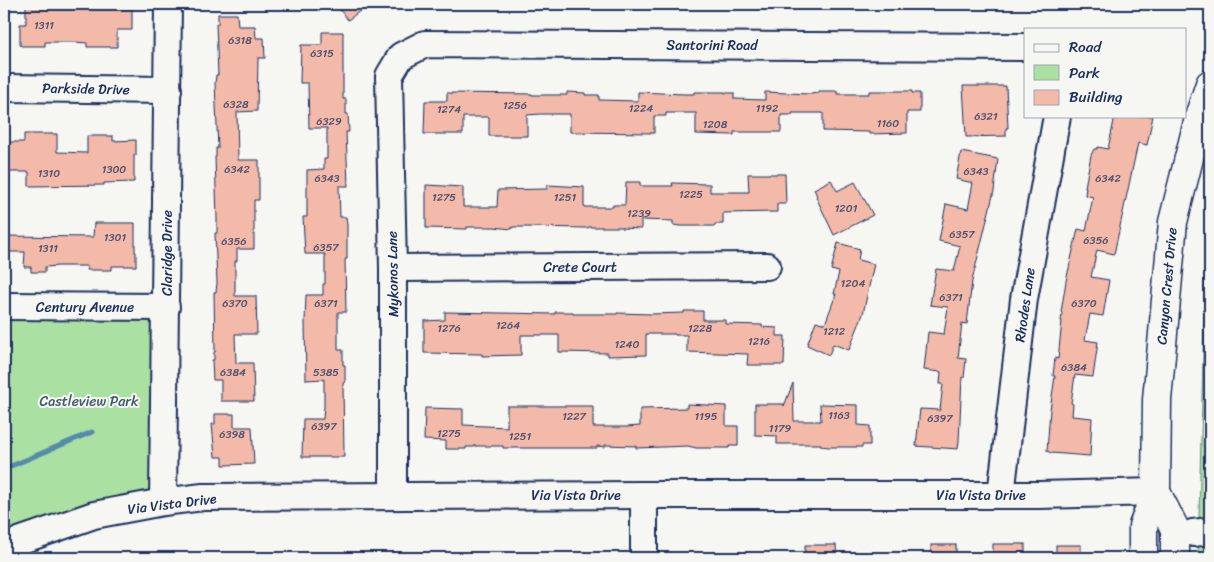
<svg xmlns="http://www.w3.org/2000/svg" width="1214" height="562" font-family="Sriracha,sans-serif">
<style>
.green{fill:#abe0a3;stroke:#638880}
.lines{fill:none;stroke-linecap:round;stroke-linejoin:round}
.stream{stroke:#558aaa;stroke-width:5}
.building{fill:#f3baa9;stroke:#1b2f5e}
.minor-casing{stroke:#1b2f5e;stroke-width:30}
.major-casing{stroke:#1b2f5e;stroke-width:31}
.minor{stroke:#f6f6f2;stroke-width:26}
.major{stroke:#f6f6f2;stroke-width:28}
.labels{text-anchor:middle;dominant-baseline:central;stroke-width:4;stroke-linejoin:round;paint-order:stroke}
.number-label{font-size:11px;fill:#515271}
.street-label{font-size:14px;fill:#1b2f5e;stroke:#f6f6f2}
.park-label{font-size:14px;fill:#3f5b6f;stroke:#f6f6f2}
</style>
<rect width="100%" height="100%" fill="#f6f6f2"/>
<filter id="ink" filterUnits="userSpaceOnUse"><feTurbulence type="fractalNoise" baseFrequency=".02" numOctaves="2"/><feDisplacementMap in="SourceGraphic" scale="10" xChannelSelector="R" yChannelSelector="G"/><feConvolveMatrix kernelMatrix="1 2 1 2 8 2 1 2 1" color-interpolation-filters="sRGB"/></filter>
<g filter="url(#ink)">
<g class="green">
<path d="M1210,218V558H1198L1206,237Z"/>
<path d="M4,302H173L175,500L4,548Z"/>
</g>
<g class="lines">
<path class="stream" d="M4,469L92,432"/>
</g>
<g class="building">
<path d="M26,4H132V30H117V47H87V43L74,42H45V46H22L20,45V24H26Z"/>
<path d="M335,4H369L348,20Z"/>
<path d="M218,14H237L238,26H255L256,38H264L265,58H258L257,111L237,112L238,160H259V200H254V249H237V261H235V296H256L257,334H235L236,363H253L254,401H221V380H213L212,360H214V352H215L214,292H216L217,283L215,233H217V219L215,157H216V148H218L215,83L216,75H218L216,24H218Z"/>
<path d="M322,32H343V99H346V114H348L349,132H346L348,186H339L340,217H346L347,225V259H345L346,312H338V350H343V365H345V382L343,383L344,457H302L303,419H323L324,406V379L306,380L305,322L306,295H323V284H325V254H305L303,217H307V170L324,169V159H327V128H309L308,83H300L301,45H322Z"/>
<path d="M963,86H1006L1008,128H1006V136L966,137Z"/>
<path d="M819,91H837V94H869V91H912V93H920V112H907V133L869,134V132L823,131V113H792V115H781V132H734V135L696,134V113H666V116H654V133L570,132V114H540L527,115V136H489V117H463V134H424L425,101H447V93L532,94V95H567V92L585,93V95H599V100L638,101V92L684,94H694V92H725V93H734V99L765,100V92L810,94L819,93Z"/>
<path d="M1115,116H1153L1147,145L1138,143L1114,254L1097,250L1091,277L1109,280L1103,316L1090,314L1085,340L1098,342L1093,377L1075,375L1071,403L1073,404L1072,416L1092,418L1090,456L1051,453L1047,451L1050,410L1055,376H1053L1055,358L1058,359L1062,321H1061L1062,313L1061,312L1066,281L1078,229L1086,231L1093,197L1085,195L1086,187H1085L1091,155L1094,149H1097L1098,147L1108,149Z"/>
<path d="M24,134H57V152L87,153V136H113V141L136,140V155H134V182L104,183V185L29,186V172H4V142H24Z"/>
<path d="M961,152L998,159L994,191L972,281L967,324L962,323L958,358L966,359L964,378L962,377L959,441L958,449L916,446L920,409L940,410L943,384H940L941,372L924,370L928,332L944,334L948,307L930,305L936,269L954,271L960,246L939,241L946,204L968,209L973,183L956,179Z"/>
<path d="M748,174H785L786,204H777V212L723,213V224H715V226H681L673,225V221L641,220V229L622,228V227H588V228L526,227H512V229L494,227H467V229L426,228V185L463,187V207H497L498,190L547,189V185L584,187V207H613V205H625L626,182H640V186H673L672,183L710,184V192H749Z"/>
<path d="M831,180L837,191L855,182L873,215L834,235L816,197L817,196L814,189Z"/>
<path d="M94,223H135V252H136V266H112V270H87V266H58L45,267V272H31V267H24L25,252H4V236L93,237Z"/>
<path d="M838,243L860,249L858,260L874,264L863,314L849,350L833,344L829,355L807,345L816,321L825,324L836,294H834L839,272L831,270Z"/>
<path d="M684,311H703V320H725V324L762,325V327L777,328V336H785L784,365H747L748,354L687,352V335H675V334H646V355L608,356V353L559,352V335H521V355L482,356V354L424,353V321L445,320V312L555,314V312H573V314H617V313L651,314L684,313Z"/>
<path d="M793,383L794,421H821L820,404L858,405V425L870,426V445H862V447H829L821,446V444H777V436L755,435V404H784V406Z"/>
<path d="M687,404L726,406V426H738V446H729V448H696L688,446L636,448V446L605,445V447L597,446V448H503V446H474V447H466V449H446V441L424,440L425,408L463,409V425L507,427V406H593V427H627L640,426V409L687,408Z"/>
<path d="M215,414H234V427H252L254,464L223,465V457H215L212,424H215Z"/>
<rect x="993" y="544" width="32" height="14"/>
<path d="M805,545H836L837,558H805Z"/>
<rect x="931" y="545" width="25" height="13"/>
<rect x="1056" y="545" width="25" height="13"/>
</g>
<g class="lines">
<g class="minor-casing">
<g id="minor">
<path d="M4,88L168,90"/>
<path d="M393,268L767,266"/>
<path d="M4,306L166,307"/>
<path d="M644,495V558"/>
<path d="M1001,495L1024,299L1057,116"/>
<path d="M393,496V268L389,76L401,56L425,44L1025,47"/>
<path d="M163,502L168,4"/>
<path d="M1193,533L1210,531"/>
<path d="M4,550L19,541L94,515L163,502L203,497L644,495H1040L1156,492"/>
</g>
</g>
<g class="major-casing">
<g id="major">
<path d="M1156,492L1175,529V558"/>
<path d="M1143,558V526L1156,492L1157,400L1173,222L1200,114L1210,84"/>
</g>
</g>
<use href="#minor" class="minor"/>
<use href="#major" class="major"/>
</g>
</g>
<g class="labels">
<g class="number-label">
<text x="44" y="25">1311</text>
<text x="240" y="40">6318</text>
<text x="322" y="53">6315</text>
<text x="236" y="104">6328</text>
<text x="515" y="105">1256</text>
<text x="641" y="108">1224</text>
<text x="767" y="108">1192</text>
<text x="449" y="109">1274</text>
<text x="986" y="116">6321</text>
<text x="329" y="121">6329</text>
<text x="888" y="123">1160</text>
<text x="715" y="124">1208</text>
<text x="114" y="169">1300</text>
<text x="237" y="169">6342</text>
<text x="976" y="171">6343</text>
<text x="49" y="173">1310</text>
<text x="327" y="178">6343</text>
<text x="1108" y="178">6342</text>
<text x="691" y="194">1225</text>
<text x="444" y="197">1275</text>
<text x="565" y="197">1251</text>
<text x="846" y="208">1201</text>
<text x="639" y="213">1239</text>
<text x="962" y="234">6357</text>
<text x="115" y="237">1301</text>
<text x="1096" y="240">6356</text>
<text x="234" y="241">6356</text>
<text x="326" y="247">6357</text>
<text x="48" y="248">1311</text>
<text x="853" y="283">1204</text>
<text x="951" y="297">6371</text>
<text x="235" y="303">6370</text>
<text x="326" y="303">6371</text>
<text x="1084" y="303">6370</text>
<text x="508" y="325">1264</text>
<text x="449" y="328">1276</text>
<text x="700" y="328">1228</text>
<text x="834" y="331">1212</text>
<text x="759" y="341">1216</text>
<text x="627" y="344">1240</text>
<text x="1074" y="367">6384</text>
<text x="233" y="372">6384</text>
<text x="326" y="372">5385</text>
<text x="839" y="415">1163</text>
<text x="574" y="416">1227</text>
<text x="706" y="416">1195</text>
<text x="940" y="418">6397</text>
<text x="324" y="426">6397</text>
<text x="780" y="428">1179</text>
<text x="449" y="433">1275</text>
<text x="232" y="434">6398</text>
<text x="520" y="436">1251</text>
</g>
<g class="street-label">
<text x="712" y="45">Santorini Road</text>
<text transform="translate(86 89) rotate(1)">Parkside Drive</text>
<text transform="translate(167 253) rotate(-90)">Claridge Drive</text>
<text x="580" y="267">Crete Court</text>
<text transform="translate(393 274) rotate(-91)">Mykonos Lane</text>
<text transform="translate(1167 286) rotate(-85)">Canyon Crest Drive</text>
<text transform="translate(1025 305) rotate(-82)">Rhodes Lane</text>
<text x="85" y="307">Century Avenue</text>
<text x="576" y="495">Via Vista Drive</text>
<text x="981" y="495">Via Vista Drive</text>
<text transform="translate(172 504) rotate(-7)">Via Vista Drive</text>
</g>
<g class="park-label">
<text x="89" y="401">Castleview Park</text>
</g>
</g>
<rect width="1214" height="562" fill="none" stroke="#f6f6f2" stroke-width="20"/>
<rect x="10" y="10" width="1194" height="542" fill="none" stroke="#1b2f5e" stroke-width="2" filter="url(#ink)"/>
<rect x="1024" y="28" width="162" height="90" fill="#f6f6f2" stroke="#9ea6b7"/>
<rect x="1034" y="44" width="25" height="8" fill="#f6f6f2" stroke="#9ea6b7"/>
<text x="1069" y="52" font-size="15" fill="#1b2f5e">Road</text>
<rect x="1034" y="65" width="25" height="15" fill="#abe0a3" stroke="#9ea6b7"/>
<text x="1069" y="78" font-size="15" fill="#1b2f5e">Park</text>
<rect x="1034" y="90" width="25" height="15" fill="#f3baa9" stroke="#9ea6b7"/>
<text x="1069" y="102" font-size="15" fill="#1b2f5e">Building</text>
</svg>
